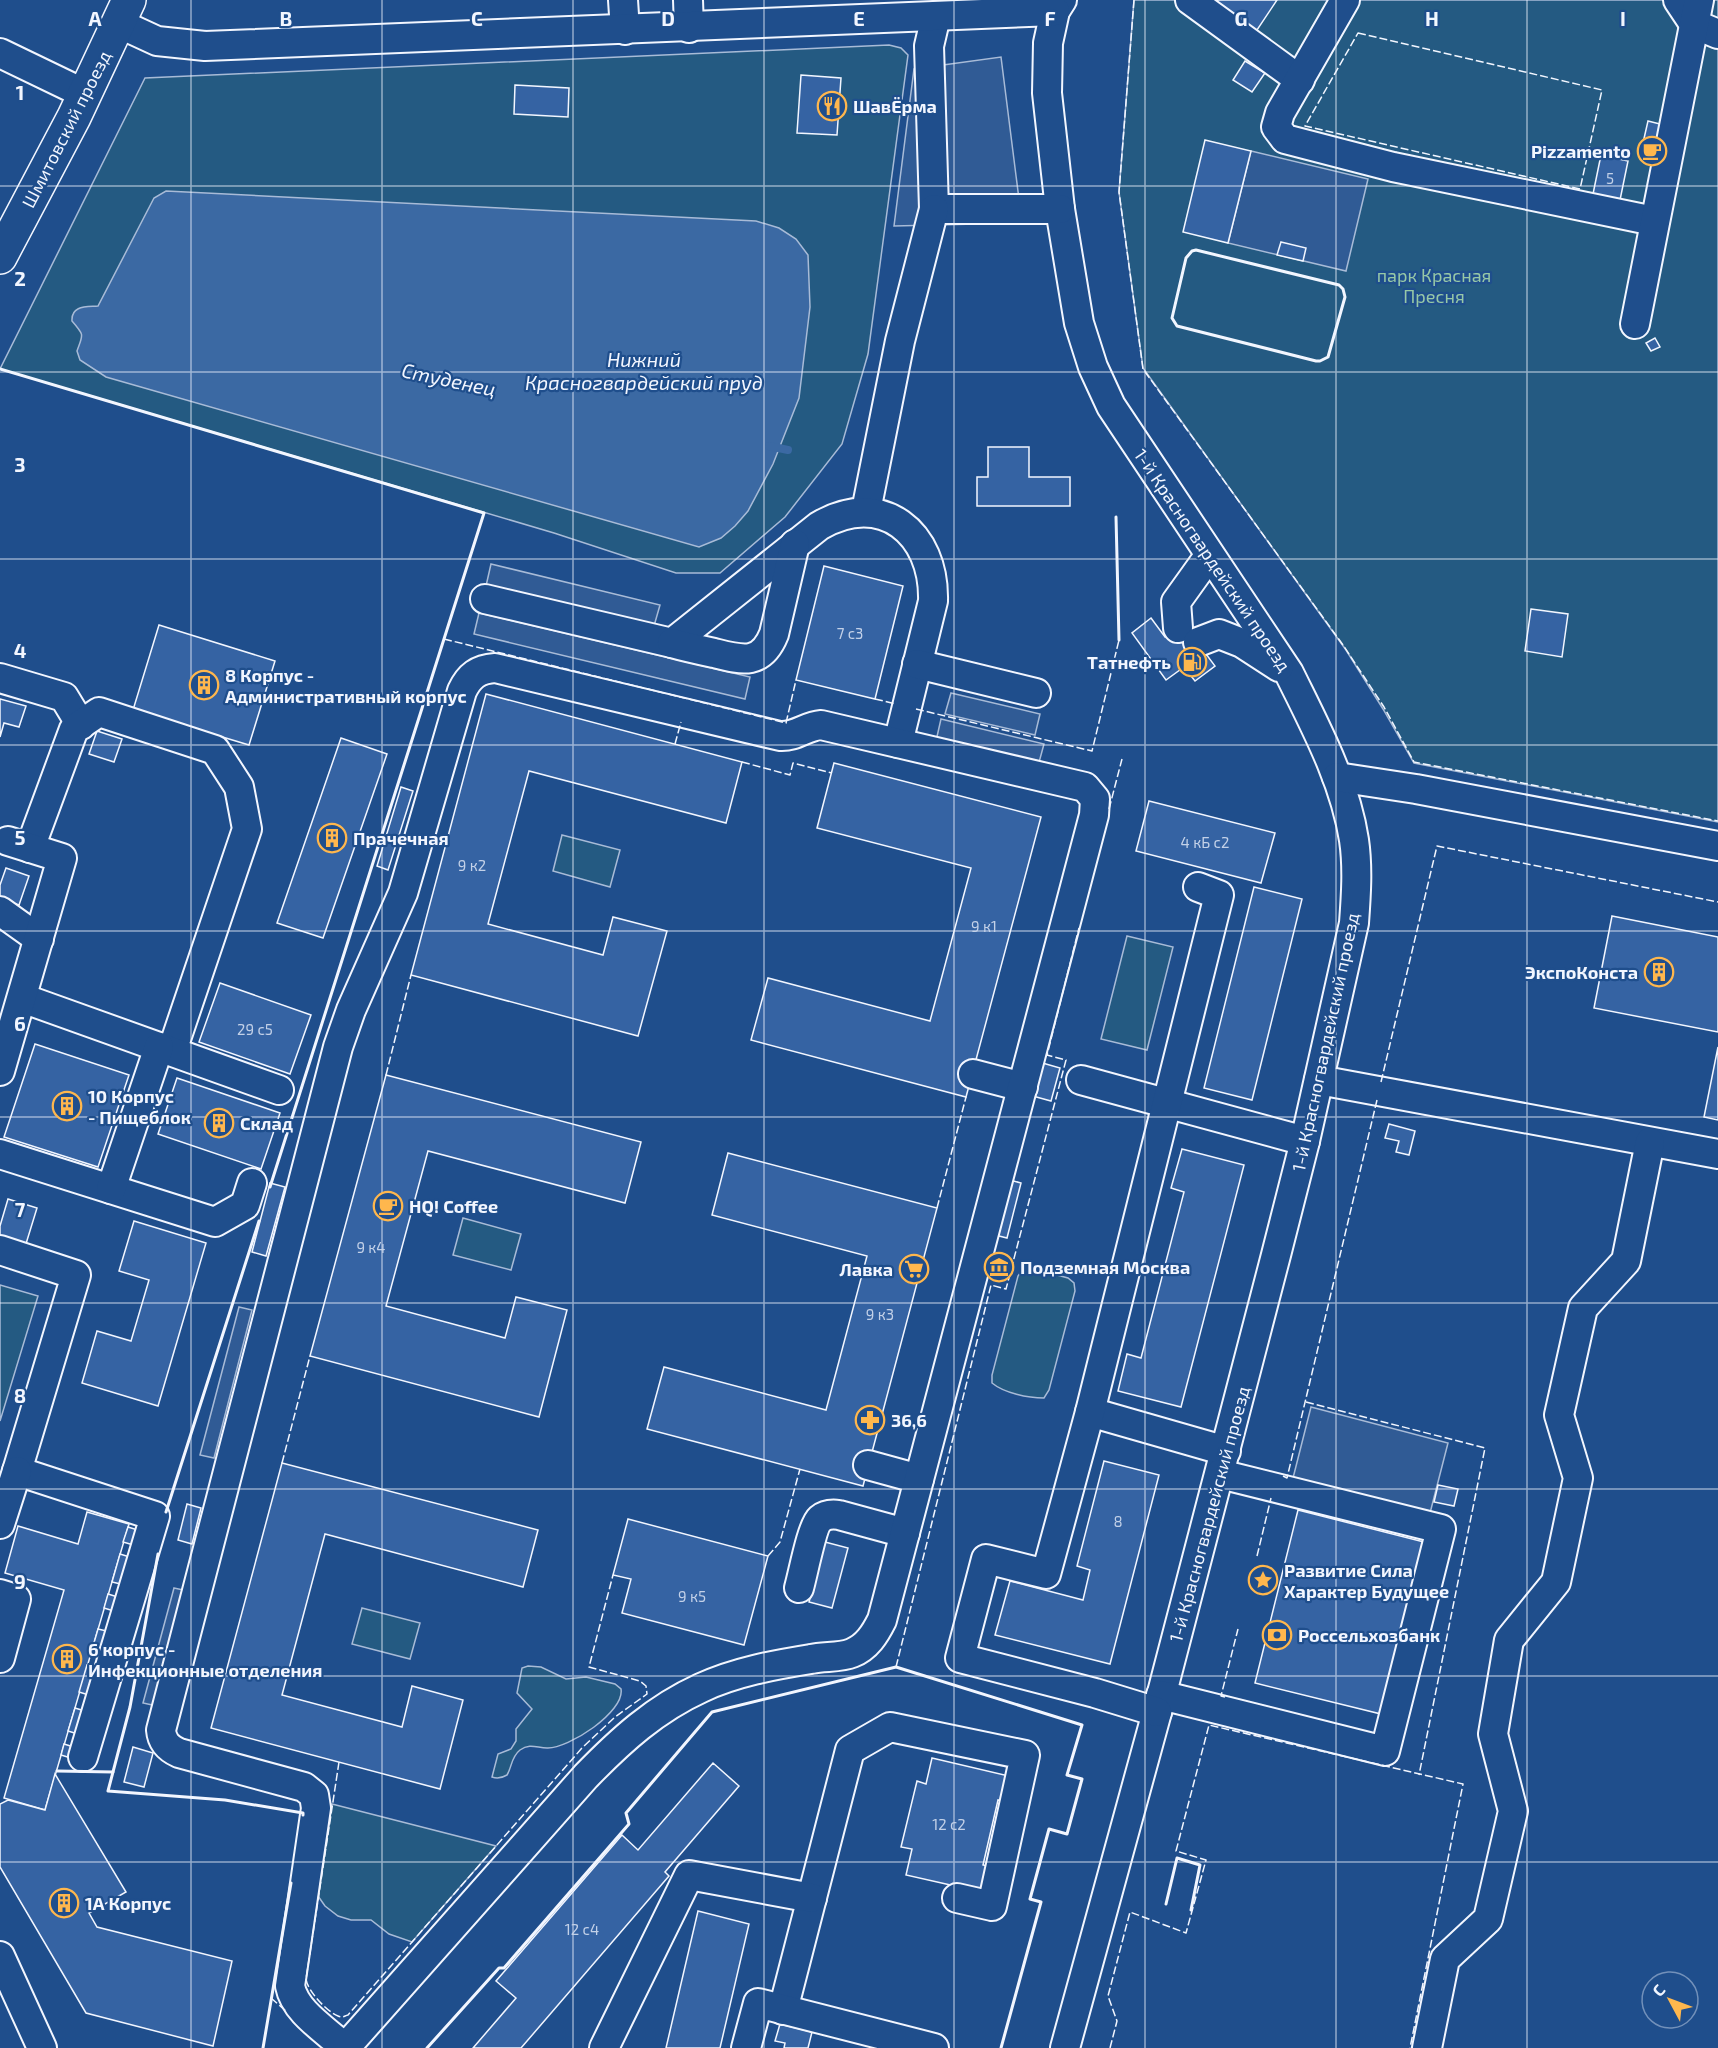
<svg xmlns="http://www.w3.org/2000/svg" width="1718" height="2048" font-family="'Exo 2',sans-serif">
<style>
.green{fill:#245a82;stroke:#a8bbd7;stroke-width:1.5}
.parking{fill:#305b95;stroke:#a8bbd7;stroke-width:1.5}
.water{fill:#3b69a3;stroke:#a8bbd7;stroke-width:1.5}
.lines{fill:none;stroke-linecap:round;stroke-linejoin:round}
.stream{stroke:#3b69a3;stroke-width:8}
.building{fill:#3563a3;stroke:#f2f6ff;stroke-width:1.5}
.minor-casing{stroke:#f2f6ff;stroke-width:32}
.major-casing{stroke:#f2f6ff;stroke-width:36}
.minor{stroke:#1f4e8c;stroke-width:28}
.major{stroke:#1f4e8c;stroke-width:33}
.fence{stroke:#f2f6ff;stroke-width:1.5;stroke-dasharray:8 3;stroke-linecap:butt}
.wall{stroke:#f2f6ff;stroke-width:3}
.grid{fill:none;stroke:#f2f6ff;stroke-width:1.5;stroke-opacity:0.55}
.labels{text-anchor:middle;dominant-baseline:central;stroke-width:4.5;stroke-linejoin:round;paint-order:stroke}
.number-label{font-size:15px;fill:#c3d1e8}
.poi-label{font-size:18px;font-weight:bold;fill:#f2f6ff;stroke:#1f4e8c;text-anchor:start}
.street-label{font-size:18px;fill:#f2f6ff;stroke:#1f4e8c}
.park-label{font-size:18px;fill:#97c8a6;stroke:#1f4e8c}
.water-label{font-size:20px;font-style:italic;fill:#f2f6ff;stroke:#1f4e8c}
.grid-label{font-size:20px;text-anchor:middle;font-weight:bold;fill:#f2f6ff;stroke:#1f4e8c;stroke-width:4.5;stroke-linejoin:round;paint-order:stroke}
</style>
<rect width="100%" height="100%" fill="#1f4e8c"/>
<g class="green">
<path d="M1134,0H1718V822L1414,763L1383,709L1346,650L1143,368L1119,192Z"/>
<path d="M889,45L901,48L908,55L868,354L842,444L785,517L720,573H676L554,533L0,369L145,78Z"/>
<path d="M562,835L620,850L610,887L553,871Z"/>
<path d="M1127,936L1173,947L1147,1050L1101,1039Z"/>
<path d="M463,1218L521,1234L511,1270L453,1255Z"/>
<path d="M1031,1268L1068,1278L1074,1283L1075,1291L1049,1390L1044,1398C1028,1398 1004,1393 992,1383V1375L1018,1276L1023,1269Z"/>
<path d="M0,1285L38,1296L0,1421Z"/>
<path d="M362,1608L420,1623L410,1659L352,1644Z"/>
<path d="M528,1666L541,1667L566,1679L586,1677L615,1684L621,1689C625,1712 568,1749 547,1748C537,1748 530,1743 520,1750C511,1757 512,1767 507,1775C502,1778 498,1779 492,1777L498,1754L511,1749L516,1741V1729L532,1709L517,1693L522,1668Z"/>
<path d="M332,1804L496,1846L412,1942L389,1934L371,1920H351L338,1916L325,1906L318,1896Z"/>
</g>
<g class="parking">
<path d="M1001,57L1022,223L894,226L914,69Z"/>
<path d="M1251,151L1368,179L1346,271L1228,243Z"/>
<path d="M491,564L660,605L654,626L486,586Z"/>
<path d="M479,613L750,677L745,699L474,634Z"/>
<path d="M951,693L1040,714L1035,735L945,714Z"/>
<path d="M941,719L1044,744L1038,766L936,741Z"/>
<path d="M239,1307L252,1310L214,1458L200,1455Z"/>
<path d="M1311,1407L1448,1443L1429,1517L1292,1482Z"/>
<path d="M174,1588L188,1591L157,1706L143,1703Z"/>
</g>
<path class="water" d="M166,191L756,221L779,228L796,239L808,255L810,307L799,398L773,464L748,511L735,526L721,538L699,547L106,377L80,360L77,351C83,334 85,336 72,321C71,305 87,307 98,306L154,198Z"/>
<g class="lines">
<path class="stream" d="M769,446L788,450"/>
</g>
<g class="building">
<path d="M1218,0H1277L1255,33L1214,5Z"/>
<path d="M1245,61L1265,73L1252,92L1233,80Z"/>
<path d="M801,75L841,78L837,135L797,133Z"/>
<path d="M515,85L569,88L568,117L514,114Z"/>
<path d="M1648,121L1664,125L1656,159L1640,156Z"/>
<path d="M1205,140L1251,151L1228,243L1183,232Z"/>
<path d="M1601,155L1628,161L1620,200L1593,194Z"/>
<path d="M1281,242L1306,248L1303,261L1277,255Z"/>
<path d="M1655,338L1660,347L1651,351L1646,343Z"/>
<path d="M988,447H1029V477H1070V506H977V477H988Z"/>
<path d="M824,566L903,586L875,699L796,680Z"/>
<path d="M1531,609L1568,614L1562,657L1525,651Z"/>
<path d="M1151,618L1165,637L1183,623L1215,666L1195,681L1184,667L1166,680L1132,633Z"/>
<path d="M159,625L275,661L249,745L133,710Z"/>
<path d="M486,694L742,762L726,823L529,771L488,924L603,955L613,917L667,931L638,1036L411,975Z"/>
<path d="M0,699L26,706L19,727L4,723L0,737Z"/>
<path d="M97,731L122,739L114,762L89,754Z"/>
<path d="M341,738L387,754L323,938L277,923Z"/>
<path d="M834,763L1041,817L966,1097L751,1040L768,978L930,1021L971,868L817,828Z"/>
<path d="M401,787L413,791L388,870L377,866Z"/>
<path d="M1149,801L1275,833L1261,883L1136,851Z"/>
<path d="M6,868L29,876L19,905L0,899V885Z"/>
<path d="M1254,887L1302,899L1252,1100L1204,1088Z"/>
<path d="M1612,916L1718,937V1032L1594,1008Z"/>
<path d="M220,983L311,1015L290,1074L199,1042Z"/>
<path d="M35,1044L129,1075L98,1167L4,1137Z"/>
<path d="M1718,1047V1120L1704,1117Z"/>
<path d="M1039,1062L1060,1068L1051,1101L1029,1095Z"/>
<path d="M386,1075L641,1142L625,1203L428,1151L386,1306L505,1338L516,1297L567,1310L539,1417L310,1356Z"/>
<path d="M177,1078L280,1113L261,1169L158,1134Z"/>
<path d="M1389,1124L1415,1131L1409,1155L1396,1152L1399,1141L1385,1138Z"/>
<path d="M1182,1149L1244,1165L1181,1407L1118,1391L1127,1354L1141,1358L1184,1192L1171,1188Z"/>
<path d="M728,1153L937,1208L863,1486L647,1429L664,1367L826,1410L867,1256L712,1215Z"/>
<path d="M1010,1180L1021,1183L1007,1238L995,1235Z"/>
<path d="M270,1183L285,1187L266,1256L252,1252Z"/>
<path d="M8,1199L37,1208L25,1247L0,1239V1226Z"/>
<path d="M134,1221L206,1243L158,1406L82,1383L97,1331L131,1341L149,1280L119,1271Z"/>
<path d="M996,1255L1007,1258L1001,1279L991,1276Z"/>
<path d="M1104,1461L1159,1475L1110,1664L995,1635L1010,1581L1083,1600L1090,1570L1077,1566Z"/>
<path d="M282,1463L538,1530L523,1587L325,1534L282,1695L402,1727L412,1686L463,1700L440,1789L211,1728Z"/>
<path d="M1438,1485L1458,1489L1454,1506L1434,1502Z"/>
<path d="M187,1504L201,1508L192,1544L178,1540Z"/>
<path d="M1298,1510L1424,1542L1381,1714L1255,1683Z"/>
<path d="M87,1512L129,1524L45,1810L4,1798L64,1590L5,1573L18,1526L78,1544Z"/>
<path d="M628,1519L768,1556L744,1645L622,1613L631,1579L613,1575Z"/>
<path d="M128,1527L141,1531L137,1546L123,1542Z"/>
<path d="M825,1542L848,1548L832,1608L809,1602Z"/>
<path d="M120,1554L133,1558L125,1585L112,1582Z"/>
<path d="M108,1594L121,1598L117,1612L104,1608Z"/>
<path d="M98,1629L111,1632L104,1657L91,1653Z"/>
<path d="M87,1665L101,1669L92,1696L79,1692Z"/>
<path d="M75,1708L88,1712L81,1735L68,1731Z"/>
<path d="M64,1744L77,1748L74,1759L61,1755Z"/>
<path d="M133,1747L153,1753L144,1787L124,1782Z"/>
<path d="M932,1758L1013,1777L1007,1802L998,1800L983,1865L992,1867L986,1893L906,1875L912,1849L901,1847L917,1781L926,1784Z"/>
<path d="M713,1763L739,1786L665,1872L669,1876L521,2048H473L516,1998L496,1981L622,1835L638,1850Z"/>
<path d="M55,1774L126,1892L89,1913L97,1927L232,1961L213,2046L86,2013L0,1867V1804L8,1800L45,1810Z"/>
<path d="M698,1911L749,1924L720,2048H666Z"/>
<path d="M780,2024L812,2032L808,2048H784L785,2043L775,2041Z"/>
</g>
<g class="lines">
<g class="minor-casing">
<g id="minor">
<path d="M623,0L625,30"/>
<path d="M688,0L689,28"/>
<path d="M1062,0L1055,11L1048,43L1047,93L1060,209L1079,323L1093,367L1111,406L1289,673C1315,726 1345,781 1354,840C1358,867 1356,896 1354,923L1305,1141L1276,1255L1157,1712L1065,2048"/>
<path d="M1190,0L1300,80"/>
<path d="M1345,0L1280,113L1276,127L1285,139L1393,167L1654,221"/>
<path d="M1678,0L1694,24L1718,34"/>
<path d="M936,16L929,46L934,209H1060"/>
<path d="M118,23L157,41L205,46L1055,11"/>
<path d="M0,53L85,94"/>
<path d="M1635,324L1699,0"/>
<path d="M866,511L900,341L934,209"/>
<path d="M485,599L672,643L819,526C882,489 935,533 933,601L898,743"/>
<path d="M1178,628L1176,602L1209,556"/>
<path d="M1198,642L1219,634L1242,643L1279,667"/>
<path d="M672,643C686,647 700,650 714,653C742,660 761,666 774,634L795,544"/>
<path d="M917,664L1036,693"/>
<path d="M0,678L64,697L81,725"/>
<path d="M1337,777L1416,789L1718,846"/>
<path d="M30,848L74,729L99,712L215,750L239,787L247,829L172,1051"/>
<path d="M0,911L39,939"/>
<path d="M22,998L279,1090"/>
<path d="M0,1071L62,858L8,841"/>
<path d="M973,1074L1023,1087"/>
<path d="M1081,1080L1305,1141"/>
<path d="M1319,1080L1718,1154"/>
<path d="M0,1154L215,1222L245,1205L252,1183"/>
<path d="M111,1189L159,1047"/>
<path d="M0,1250L76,1275L17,1471L155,1516L83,1757"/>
<path d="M1090,1412L1226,1451"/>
<path d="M868,1465L919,1479"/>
<path d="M0,1524L17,1471"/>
<path d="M799,1588C803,1574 812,1526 820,1519C826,1514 832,1514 839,1515L905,1533"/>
<path d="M0,1594L16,1599L0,1658"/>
<path d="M1161,1695L1385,1751L1441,1529L1220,1474"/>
<path d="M1157,1712L1095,1693L960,1658L986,1559L1046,1574L1090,1412L1219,895L1198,887"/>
<path d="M0,1956L42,2048"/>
<path d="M783,2010L850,1750L890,1727L1025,1755L992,1906L957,1898"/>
<path d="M345,2048C326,2030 295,2012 290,1986L316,1808L314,1795L304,1787L179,1753C168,1748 162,1742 161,1730L338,1047L351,1010L403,893L462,691C469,676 478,669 495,668L780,736C796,737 806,726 821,725L1085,787L1095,799L1094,815L882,1620C875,1634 867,1647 852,1653C840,1658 824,1656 811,1659C774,1665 735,1672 701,1688C655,1709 621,1740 586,1776L345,2048"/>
<path d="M604,2048L689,1875L812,1898"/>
<path d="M746,2048L758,2003L934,2048"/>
<path d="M1427,2048L1445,1959L1488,1919L1513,1811L1493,1734L1509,1640L1556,1582L1578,1478L1559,1415L1583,1308L1626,1261L1650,1142"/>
</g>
</g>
<g class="major-casing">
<path id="major" d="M0,257L74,117L129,0"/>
</g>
<use href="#minor" class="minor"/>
<use href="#major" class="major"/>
<g class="fence">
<path d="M1134,0L1119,192L1143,369L1343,645L1384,707L1414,762L1718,821"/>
<path d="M1358,33L1602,90L1580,189L1305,126Z"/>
<path d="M444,639L786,723L796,680"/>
<path d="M875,699L896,704"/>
<path d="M916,709L1092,751L1119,640"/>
<path d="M675,744L681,722"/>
<path d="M742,762L790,775L793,763L832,773"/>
<path d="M1109,809L1122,759"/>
<path d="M386,1075L411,975"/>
<path d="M1381,1082L1437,846L1718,902"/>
<path d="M937,1208L966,1097"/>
<path d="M1306,1402L1485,1448L1419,1775"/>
<path d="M282,1463L310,1356"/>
<path d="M1283,1476L1287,1478L1377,1100"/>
<path d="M768,1556L780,1542L800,1469"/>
<path d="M1257,1556L1271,1498"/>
<path d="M896,1667L991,1285L1006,1289L1066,1060L1047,1055L1079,928"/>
<path d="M1225,1697L1221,1696L1238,1629"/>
<path d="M339,1762L306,1979C307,1990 327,2012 338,2016C343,2018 344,2016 348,2015L582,1748L615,1717L647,1694L646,1686L640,1681L589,1667L613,1575"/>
<path d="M271,1998L287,2012"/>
<path d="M1110,2048L1117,2021L1108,1996L1130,1912L1186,1933L1206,1860L1176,1851L1209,1725L1463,1784L1410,2048"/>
</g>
<g class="wall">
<path d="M1196,250L1339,285L1343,289L1345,297L1328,357L1320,361H1316L1177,326L1172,318L1186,258L1192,251Z"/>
<path d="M0,369L484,513L270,1187"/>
<path d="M1116,517L1119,640"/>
<path d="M166,1512L259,1221"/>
<path d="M158,1554L130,1707L108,1791L225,1800L303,1813V1815"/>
<path d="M57,1771L113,1772"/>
<path d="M1166,1904L1177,1858L1200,1865L1191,1910"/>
<path d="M263,2048L291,1883"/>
<path d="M427,2048L499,1968H504L629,1824L626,1813L712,1712L896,1667L1082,1725L1067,1775L1082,1779L1067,1834L1049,1829L1030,1899L1041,1902L1001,2048"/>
</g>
</g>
<path class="grid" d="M191,0V2048M382,0V2048M573,0V2048M764,0V2048M954,0V2048M1145,0V2048M1336,0V2048M1527,0V2048M0,186H1718M0,372H1718M0,559H1718M0,745H1718M0,931H1718M0,1117H1718M0,1303H1718M0,1489H1718M0,1676H1718M0,1862H1718"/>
<defs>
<g id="restaurant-ring" transform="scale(1.5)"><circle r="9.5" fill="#1f4e8c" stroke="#ffb74d" stroke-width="1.5"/><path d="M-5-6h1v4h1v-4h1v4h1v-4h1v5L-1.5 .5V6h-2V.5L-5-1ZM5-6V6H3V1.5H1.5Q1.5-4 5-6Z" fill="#ffb74d"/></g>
<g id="cafe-ring" transform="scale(1.5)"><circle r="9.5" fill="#1f4e8c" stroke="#ffb74d" stroke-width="1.5"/><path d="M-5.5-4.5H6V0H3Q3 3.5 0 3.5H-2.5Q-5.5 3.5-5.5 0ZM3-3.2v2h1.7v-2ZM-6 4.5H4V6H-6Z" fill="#ffb74d"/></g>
<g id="fuel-ring" transform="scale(1.5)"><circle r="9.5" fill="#1f4e8c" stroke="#ffb74d" stroke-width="1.5"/><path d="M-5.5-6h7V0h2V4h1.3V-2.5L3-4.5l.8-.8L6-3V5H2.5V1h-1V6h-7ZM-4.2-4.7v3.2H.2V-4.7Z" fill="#ffb74d"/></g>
<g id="building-ring" transform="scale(1.5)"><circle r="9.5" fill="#1f4e8c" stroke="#ffb74d" stroke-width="1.5"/><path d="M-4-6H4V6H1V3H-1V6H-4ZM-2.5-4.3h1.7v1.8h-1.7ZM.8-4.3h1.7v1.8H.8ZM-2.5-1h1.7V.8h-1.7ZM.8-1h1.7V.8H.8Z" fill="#ffb74d"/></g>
<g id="museum-ring" transform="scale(1.5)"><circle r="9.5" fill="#1f4e8c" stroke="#ffb74d" stroke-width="1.5"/><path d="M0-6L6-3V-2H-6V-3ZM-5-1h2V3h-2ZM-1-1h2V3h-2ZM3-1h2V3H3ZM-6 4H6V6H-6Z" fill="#ffb74d"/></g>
<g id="supermarket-ring" transform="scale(1.5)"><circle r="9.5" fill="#1f4e8c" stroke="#ffb74d" stroke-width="1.5"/><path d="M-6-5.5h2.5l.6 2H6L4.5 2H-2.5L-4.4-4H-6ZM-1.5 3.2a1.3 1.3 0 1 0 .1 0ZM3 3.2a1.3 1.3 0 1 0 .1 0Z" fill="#ffb74d"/></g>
<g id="pharmacy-ring" transform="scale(1.5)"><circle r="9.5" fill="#1f4e8c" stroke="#ffb74d" stroke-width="1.5"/><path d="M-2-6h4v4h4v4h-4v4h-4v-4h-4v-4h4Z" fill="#ffb74d"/></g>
<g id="sight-ring" transform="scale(1.5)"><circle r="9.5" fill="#1f4e8c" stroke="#ffb74d" stroke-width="1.5"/><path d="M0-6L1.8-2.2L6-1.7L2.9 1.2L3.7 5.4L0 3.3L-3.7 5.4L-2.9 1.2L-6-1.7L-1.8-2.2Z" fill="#ffb74d"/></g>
<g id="bank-ring" transform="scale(1.5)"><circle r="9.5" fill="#1f4e8c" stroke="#ffb74d" stroke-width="1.5"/><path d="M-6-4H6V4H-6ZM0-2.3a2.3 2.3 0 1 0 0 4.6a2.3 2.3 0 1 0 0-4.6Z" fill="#ffb74d"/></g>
</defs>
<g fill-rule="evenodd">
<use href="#restaurant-ring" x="832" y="106"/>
<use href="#cafe-ring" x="1652" y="151"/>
<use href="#fuel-ring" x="1192" y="662"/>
<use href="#building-ring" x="204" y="685"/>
<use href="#building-ring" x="332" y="838"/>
<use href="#building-ring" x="1659" y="972"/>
<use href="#building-ring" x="67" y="1106"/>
<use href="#building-ring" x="219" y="1123"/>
<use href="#cafe-ring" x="388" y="1206"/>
<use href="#museum-ring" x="999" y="1267"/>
<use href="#supermarket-ring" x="914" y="1269"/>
<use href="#pharmacy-ring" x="870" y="1420"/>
<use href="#sight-ring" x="1263" y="1580"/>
<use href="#bank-ring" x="1277" y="1635"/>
<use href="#building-ring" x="67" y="1659"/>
<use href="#building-ring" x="64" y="1903"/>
</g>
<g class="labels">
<g class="number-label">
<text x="1610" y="178">5</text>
<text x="850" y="633">7 с3</text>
<text x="1205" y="842">4 кБ с2</text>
<text x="472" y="865">9 к2</text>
<text x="984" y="926">9 к1</text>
<text x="255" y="1029">29 с5</text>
<text x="371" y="1247">9 к4</text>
<text x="880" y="1314">9 к3</text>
<text x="1118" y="1521">8</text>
<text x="692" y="1596">9 к5</text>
<text x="949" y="1824">12 с2</text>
<text x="582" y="1929">12 с4</text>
</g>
<g class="poi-label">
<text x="853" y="106">ШавЁрма</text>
<text x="1631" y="151" text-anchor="end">Pizzamento</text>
<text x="1171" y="662" text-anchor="end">Татнефть</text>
<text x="225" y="675">8 Корпус -<tspan x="225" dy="21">Административный корпус</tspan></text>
<text x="353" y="838">Прачечная</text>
<text x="1638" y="972" text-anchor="end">ЭкспоКонста</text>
<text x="88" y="1096">10 Корпус<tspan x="88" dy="21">- Пищеблок</tspan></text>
<text x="240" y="1123">Склад</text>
<text x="409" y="1206">HQ! Coffee</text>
<text x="1020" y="1267">Подземная Москва</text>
<text x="893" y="1269" text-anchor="end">Лавка</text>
<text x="891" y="1420">36,6</text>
<text x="1284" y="1570">Развитие Сила<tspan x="1284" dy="21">Характер Будущее</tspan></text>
<text x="1298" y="1635">Россельхозбанк</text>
<text x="88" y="1649">6 корпус -<tspan x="88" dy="21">Инфекционные отделения</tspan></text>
<text x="85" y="1903">1А Корпус</text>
</g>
<g class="street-label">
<text transform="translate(66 129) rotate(-63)">Шмитовский проезд</text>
<text transform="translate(1213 560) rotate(56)">1-й Красногвардейский проезд</text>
<text transform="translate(1325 1042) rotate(-78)">1-й Красногвардейский проезд</text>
<text transform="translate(1209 1514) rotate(-75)">1-й Красногвардейский проезд</text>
</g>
<g class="park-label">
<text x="1434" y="275">парк Красная<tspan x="1434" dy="21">Пресня</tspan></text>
</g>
<g class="water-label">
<text x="644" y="359">Нижний<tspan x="644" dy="23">Красногвардейский пруд</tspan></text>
<text transform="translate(449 379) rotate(12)">Студенец</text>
</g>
</g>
<g class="grid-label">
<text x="95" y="26">A</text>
<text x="286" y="26">B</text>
<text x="477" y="26">C</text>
<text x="668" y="26">D</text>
<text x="859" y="26">E</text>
<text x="1050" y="26">F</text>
<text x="1241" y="26">G</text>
<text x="1432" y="26">H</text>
<text x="1623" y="26">I</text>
<text x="20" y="100">1</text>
<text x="20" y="286">2</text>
<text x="20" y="472">3</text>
<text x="20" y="658">4</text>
<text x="20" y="845">5</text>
<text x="20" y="1031">6</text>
<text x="20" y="1217">7</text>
<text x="20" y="1403">8</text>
<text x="20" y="1589">9</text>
</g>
<g transform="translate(1670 2000) rotate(311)"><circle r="28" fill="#1f4e8c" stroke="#7391ba" stroke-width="1.5"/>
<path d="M0-4.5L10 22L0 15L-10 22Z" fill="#ffb74d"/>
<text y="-9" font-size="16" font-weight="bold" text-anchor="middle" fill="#f2f6ff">С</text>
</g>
</svg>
